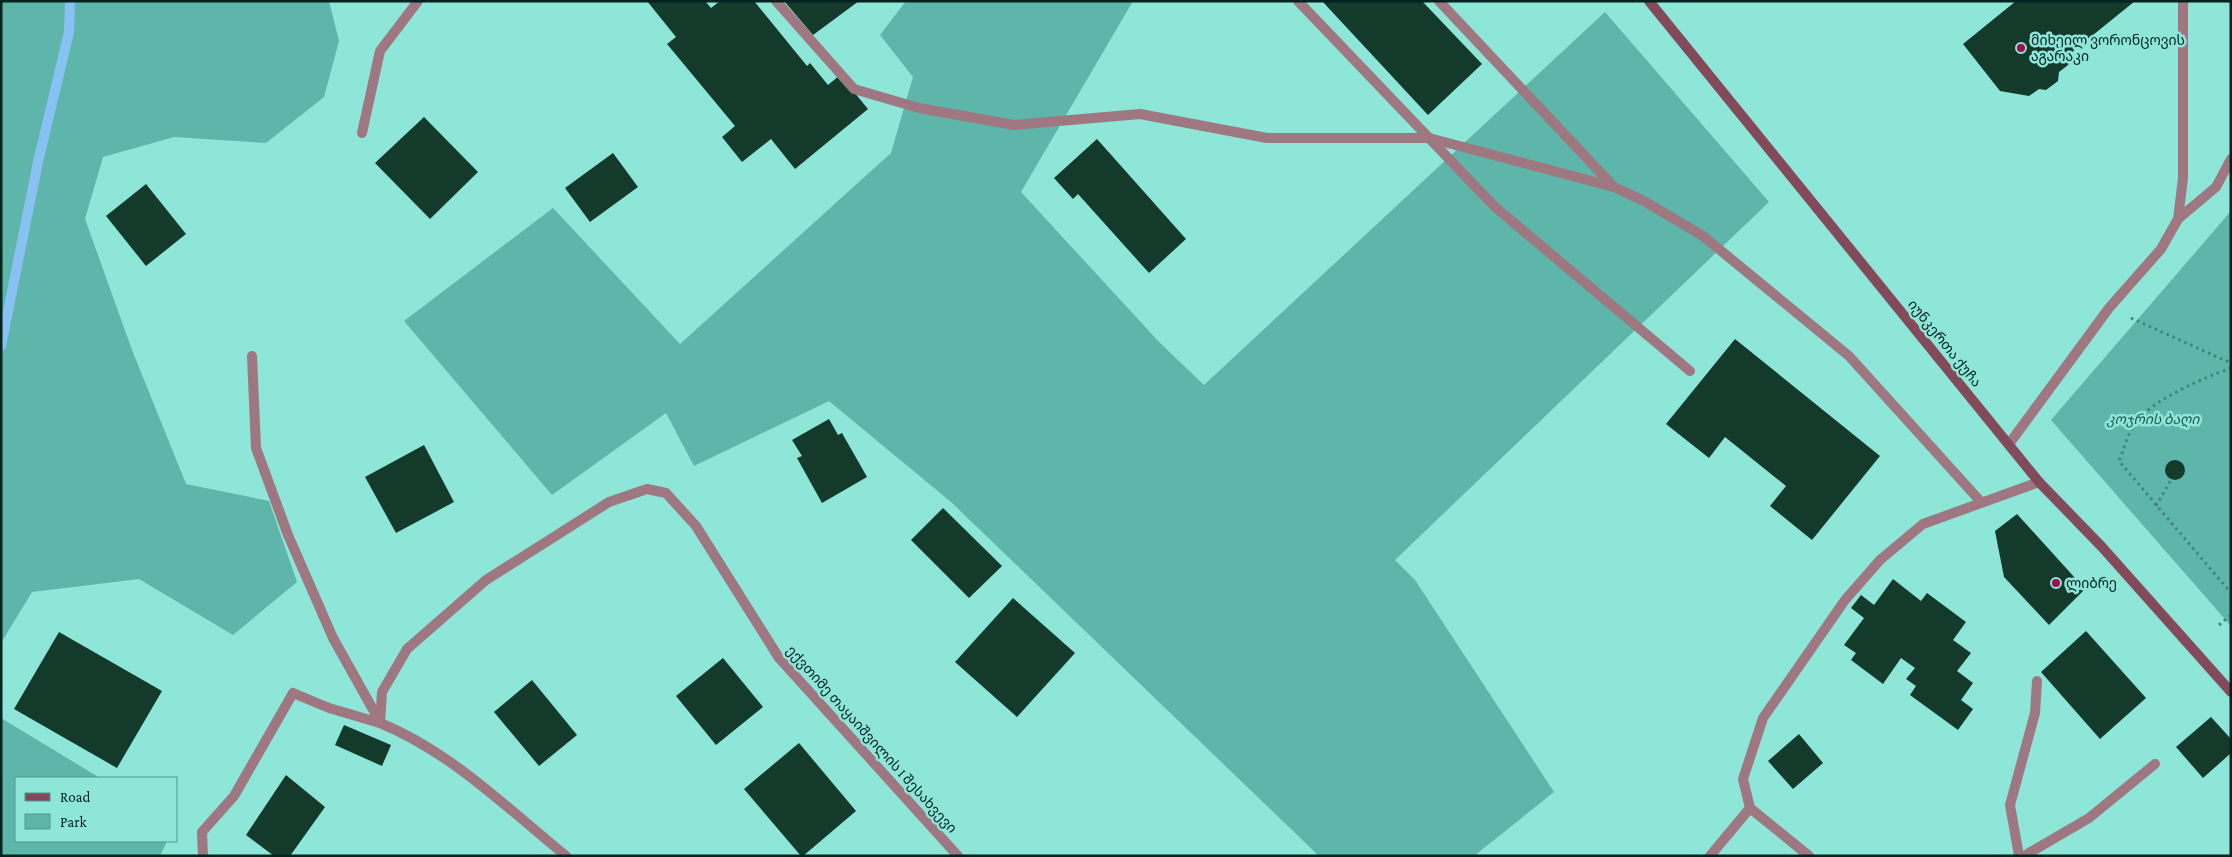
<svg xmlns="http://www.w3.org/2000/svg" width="2232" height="857" font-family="'Crimson Pro','Noto Sans Georgian',serif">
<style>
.green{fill:#5db6a9}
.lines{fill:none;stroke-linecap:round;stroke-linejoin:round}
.stream{stroke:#87c2f2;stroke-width:10}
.building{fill:#133a2a}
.path{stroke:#45837a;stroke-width:3;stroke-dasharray:2.5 4;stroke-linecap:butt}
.service{stroke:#9f7780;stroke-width:10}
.minor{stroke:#9f7780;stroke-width:10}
.secondary{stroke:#834b5a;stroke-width:10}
.poi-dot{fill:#a10a4d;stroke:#8de6d8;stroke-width:2}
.labels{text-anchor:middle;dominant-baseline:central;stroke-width:5;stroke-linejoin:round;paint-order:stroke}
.poi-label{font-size:14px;fill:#00231f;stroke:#8de6d8;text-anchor:start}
.street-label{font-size:14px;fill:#00231f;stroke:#8de6d8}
.park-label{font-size:14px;font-style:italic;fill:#245952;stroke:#8de6d8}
</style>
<rect width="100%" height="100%" fill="#8de6d8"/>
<g class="green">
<path d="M1,1H329L339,41L324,97L266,143L174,137L103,157L85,219L132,350L186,484L269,501L297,582L233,635L139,579L32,592L1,643Z"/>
<path d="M906,1H1133L1021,192L1160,343L1204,385L1605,12L1769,202L1395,560L1415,580L1554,792L1474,856H1319L951,502L829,401L694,466L666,413L552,495L404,321L553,208L680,344L891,153L913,77L880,35Z"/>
<path d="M2231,211V626L2051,420Z"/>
<path d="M1,718L100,778H16V841H167L160,856H1Z"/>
</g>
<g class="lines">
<path class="stream" d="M1,346L38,162L69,32L70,1"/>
</g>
<g class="building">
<path d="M647,1H705L711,8L720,1H754L807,66L810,63L828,85L840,75L868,109L795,169L771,139L742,162L722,137L735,126L667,44L676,37Z"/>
<path d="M784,1H859L813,35Z"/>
<path d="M1322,1H1422L1482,64L1428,115Z"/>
<path d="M2016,1H2135L2072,52L2068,65L2059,72L2058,81L2046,90L2039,89L2029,96L2000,91L1963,44Z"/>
<path d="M424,117L478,172L430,219L375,163Z"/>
<path d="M1097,139L1186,239L1149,273L1078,194L1073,199L1054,178Z"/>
<path d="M613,153L638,187L590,222L565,188Z"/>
<path d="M146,184L186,234L146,266L106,216Z"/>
<path d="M1735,339L1880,456L1812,540L1770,506L1786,486L1725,437L1709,458L1666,424Z"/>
<path d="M829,419L838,435L842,433L867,477L822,503L797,458L802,456L792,440Z"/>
<path d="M424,445L454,502L396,533L365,477Z"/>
<circle cx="2175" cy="470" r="10"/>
<path d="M943,508L1002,566L969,598L911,540Z"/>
<path d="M2017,514L2085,589L2049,625L2004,577L1995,531Z"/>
<path d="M1893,579L1921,601L1927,593L1966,622L1953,640L1971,653L1957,671L1973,683L1961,700L1973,709L1958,730L1910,695L1916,686L1906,679L1915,668L1901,658L1883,684L1851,660L1856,653L1844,645L1864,618L1851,608L1861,595L1874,605Z"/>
<path d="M1013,598L1075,653L1017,717L955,662Z"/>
<path d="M2086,631L2146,698L2100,739L2041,672Z"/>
<path d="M59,632L162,691L117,768L14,709Z"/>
<path d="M723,658L763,707L716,745L676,696Z"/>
<path d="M532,680L577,735L539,766L494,712Z"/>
<path d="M2211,717L2231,739V753L2203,778L2176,747Z"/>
<path d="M344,725L391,745L382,766L335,745Z"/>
<path d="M1799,734L1823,763L1793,789L1768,761Z"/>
<path d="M799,743L856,811L803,856H801L744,789Z"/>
<path d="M286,775L325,807L290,856H274L246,835Z"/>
</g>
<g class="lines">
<g class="path">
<path d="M2131,318L2231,363"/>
<path d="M2231,368C2204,378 2150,400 2134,425C2127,435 2124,450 2119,461L2231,593"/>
<path d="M2230,469H2231"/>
<path d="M2156,506L2171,480"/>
<path d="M2219,625L2231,615"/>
</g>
<g class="service">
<path d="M776,1L854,89L919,108L1014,125L1140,114L1267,138H1429L1614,187L1644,201L1703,236L1849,356L1981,502"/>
<path d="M1298,1L1495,207L1690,371"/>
<path d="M1439,1L1614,187"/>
<path d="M362,133L380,51L418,1"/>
<path d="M2178,219L2216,187L2231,159"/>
<path d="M252,356L256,448L288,535L333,638L380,722"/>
<path d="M2009,444L2109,308L2161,249L2178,219L2183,178V1"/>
<path d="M380,723L382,692L407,649L486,580L609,502L647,489L666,493L696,526L779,658L958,856"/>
<path d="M1750,808L1809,856"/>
<path d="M203,856L202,832L234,796L293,693L329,708L380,723"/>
<path d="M2019,856L2010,805L2035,713L2037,681"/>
<path d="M2024,856L2089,818L2155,764"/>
</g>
<g class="minor">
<path d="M380,723C451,752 507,808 566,856"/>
<path d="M1710,856L1750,808L1743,779L1763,718L1845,600L1880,560L1923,524L2039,482"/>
</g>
<path class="secondary" d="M1649,1L2039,482L2102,547L2231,692"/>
</g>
<g class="poi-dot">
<circle cx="2021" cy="48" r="5"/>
<circle cx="2056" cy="583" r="5"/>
</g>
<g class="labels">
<g class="poi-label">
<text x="2031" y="40">მიხეილ ვორონცოვის<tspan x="2031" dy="16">აგარაკი</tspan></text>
<text x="2066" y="583">ლიბრე</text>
</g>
<g class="street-label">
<text transform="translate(1945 343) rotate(51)">იუნკერთა ქუჩა</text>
<text transform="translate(872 739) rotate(48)">ექვთიმე თაყაიშვილის I შესახვევი</text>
</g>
<g class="park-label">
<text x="2153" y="419">კოჯრის ბაღი</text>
</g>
</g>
<rect width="2232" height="857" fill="none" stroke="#00231f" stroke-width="5"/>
<rect x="15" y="777" width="162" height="65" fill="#8de6d8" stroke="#55988e"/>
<rect x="25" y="793" width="25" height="8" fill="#834b5a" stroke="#55988e"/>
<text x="60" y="802" font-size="15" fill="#00231f">Road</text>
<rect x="25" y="814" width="25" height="15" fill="#5db6a9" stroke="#55988e"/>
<text x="60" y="827" font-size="15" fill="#00231f">Park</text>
</svg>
